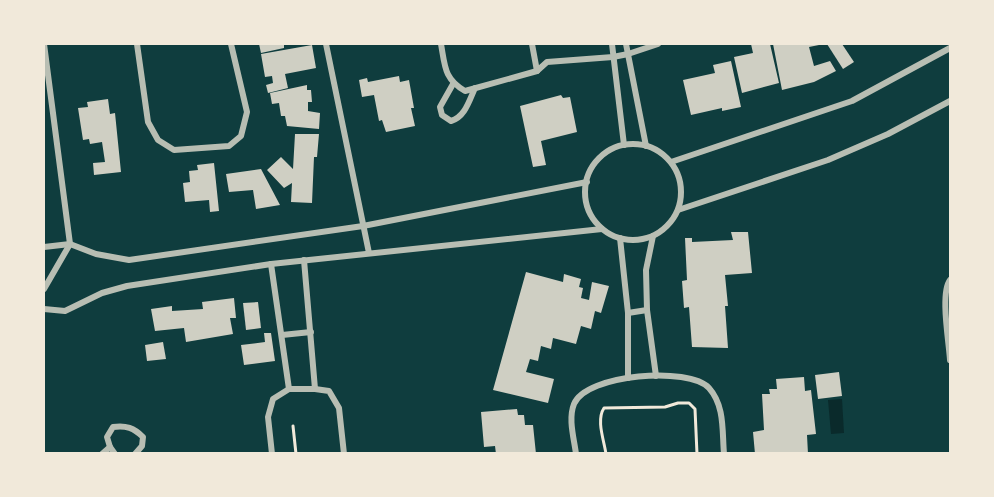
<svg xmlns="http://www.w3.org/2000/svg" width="994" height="497" font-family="'Playfair Display',serif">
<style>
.water{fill:#0a2a2b}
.building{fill:#cfcfc3}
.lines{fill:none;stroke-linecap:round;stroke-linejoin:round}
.path{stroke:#f1e9da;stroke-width:3}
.minor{stroke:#b8beb3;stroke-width:6}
</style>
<rect width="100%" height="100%" fill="#0f3d3e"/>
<path class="water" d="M842,399L844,433L831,434L828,400Z"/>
<g class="building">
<path d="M259,44H284V48L261,53Z"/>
<path d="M751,44H770L779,83L742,93L734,57L753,53Z"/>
<path d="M773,44H817L819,45L809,47L814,66L830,61L836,71L814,82L782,90Z"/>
<path d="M827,44H842L854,62L843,69Z"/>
<path d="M312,45L316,68L285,74L288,88L268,93L266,85L273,83L272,76L265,77L261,54Z"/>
<path d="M731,61L741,107L722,111V108L691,115L683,80L715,73L713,65Z"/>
<path d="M399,76L400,82L409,80L414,108H411L415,126L386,132L382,120L379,121L374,95L362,97L359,80L367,78L368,82Z"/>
<path d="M307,85V90H311L312,102H308V111L320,113L319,129L287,126L285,116H281L279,103L272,104L270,93Z"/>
<path d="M561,95L563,98L570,97L577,132L541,141L546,165L533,167L520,106Z"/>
<path d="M108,99L110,114L115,113L121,172L94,175L93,163L105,162L102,142L90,144L89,139L83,140L78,108L88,107L87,102Z"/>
<path d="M295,134H319L317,157H314L312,203L291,202L292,183L284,188L267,170L281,157L293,169Z"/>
<path d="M214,163L219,211L210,212L209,200L185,202L183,183L190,182L189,171L198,170L197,165Z"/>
<path d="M261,169L280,205L256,209L253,190L229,192L226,174Z"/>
<path d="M731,232H748L752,273L725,275L728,306H725L728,348L692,347L689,307L684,308L682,281L687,280L685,238H692V242L733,240Z"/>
<path d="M526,272L563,282L564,274L581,279L579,287L583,288L581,298L589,300L592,282L609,286L601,313L595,311L591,329L581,326L576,344L553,338L551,349L541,346L538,361L530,359L526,372L554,379L548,403L493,390Z"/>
<path d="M234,298L236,318H230L233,334L186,342L184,328L155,331L151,309L172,306V311L203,309L202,302Z"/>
<path d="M258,302L261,328L246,330L243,303Z"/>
<path d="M264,333H271L275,361L244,365L241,345L265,342Z"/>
<path d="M163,342L166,359L147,361L145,345Z"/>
<path d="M839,372L842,396L818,399L815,375Z"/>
<path d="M804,377L805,391L811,390L816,434L807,435L808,454H755L753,432L764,430L762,394H770L769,389H777L776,379Z"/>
<path d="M517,409L518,415H524L525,425H533L536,454H496L495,446L484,447L481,412Z"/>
</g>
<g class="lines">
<g class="path">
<path d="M293,426L296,454"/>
<path d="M606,454C604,440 596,420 604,408L665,407L678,403H689L695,409L697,454"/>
</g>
<g class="minor">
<path d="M137,44L148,122L158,140L174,150L229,146L241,136L247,112L231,44"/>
<path d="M326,44L369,253"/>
<path d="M441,44C445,66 444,79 465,91L537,71L547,62L613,57L628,54L658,44"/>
<path d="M532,44L537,71"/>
<path d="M612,44L624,145"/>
<path d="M626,44L646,146"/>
<path d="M453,84L440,107L442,115L451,121C465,117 469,101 475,88"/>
<circle cx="633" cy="192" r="48"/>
<path d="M671,162L852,101L950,48"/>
<path d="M678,210L828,160L888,134L950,101"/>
<path d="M653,236L646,270L647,310L656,376"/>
<path d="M620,238L628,313V378"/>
<path d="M44,247L70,244L96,254L129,260L363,226L587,182"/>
<path d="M304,260L315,389"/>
<path d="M271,264L289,389"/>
<path d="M950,280C940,293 949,342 950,360"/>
<path d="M44,289L70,244L44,44"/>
<path d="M44,309L65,311L102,293L127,286L271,264L602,229"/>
<path d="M628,313L647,310"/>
<path d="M282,335L311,332"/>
<path d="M102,454L110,447"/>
<path d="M115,454L110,447L107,437L113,427C126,425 134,428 143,437L142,446L135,454"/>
<path d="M272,454L268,417L273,399L289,389H315L329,391L339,408L344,454"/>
<path d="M576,454C574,438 568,419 574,404C586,374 689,366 709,388C725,406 722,431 724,454"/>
</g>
</g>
<rect width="994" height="497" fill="none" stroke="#f1e9da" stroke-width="90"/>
</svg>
